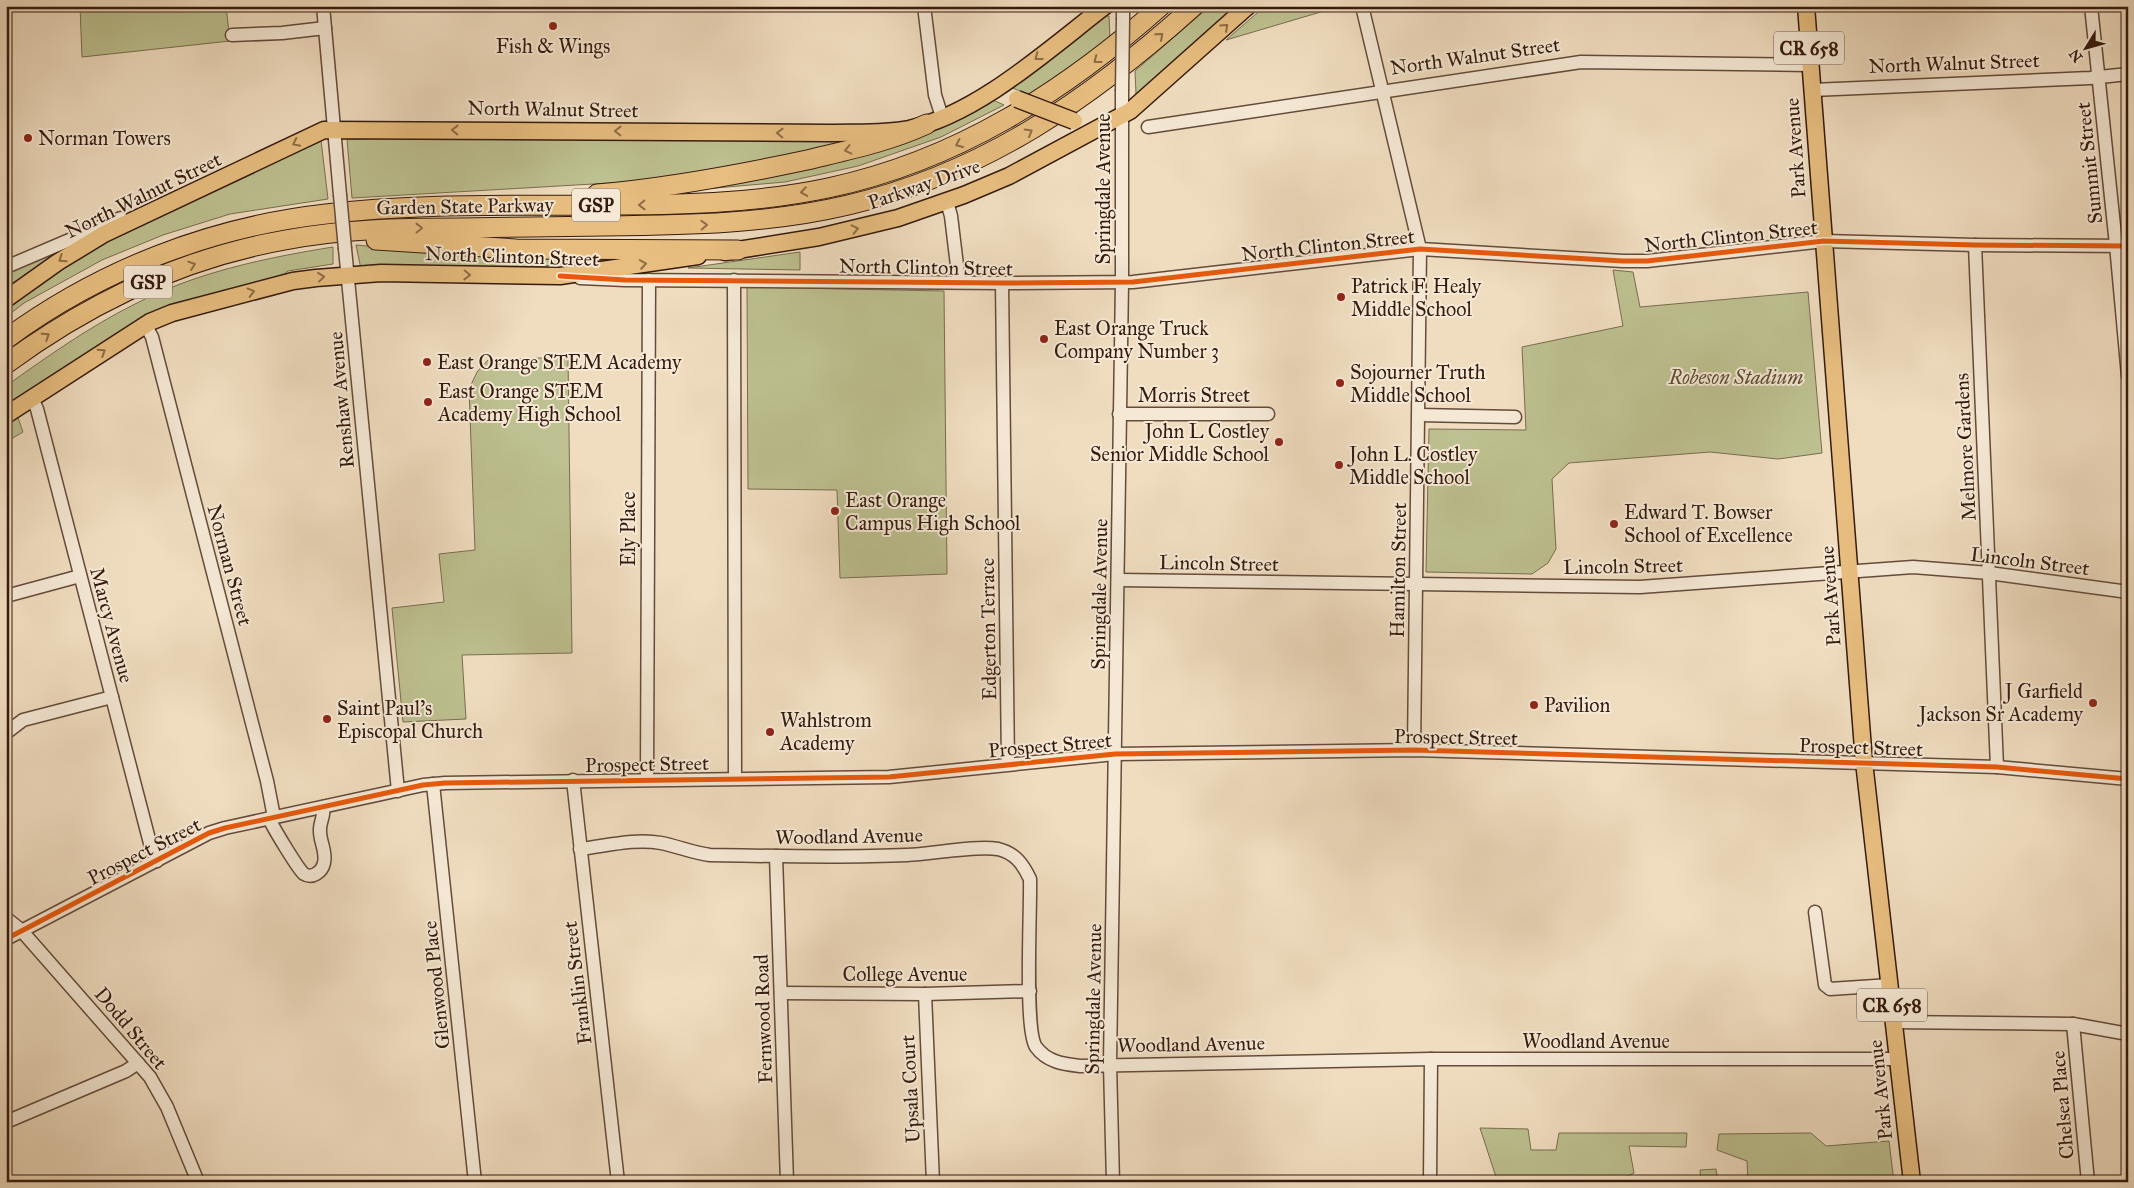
<svg xmlns="http://www.w3.org/2000/svg" width="2134" height="1188" font-family="'IM FELL Great Primer',serif">
<style>
.green{fill:#bdc090;stroke:#796d4e}
.lines{fill:none;stroke-linecap:round;stroke-linejoin:round}
.minor-casing{stroke:#644b3a;stroke-width:15}
.major-casing{stroke:#351a0d;stroke-width:19}
.highway-casing{stroke:#351a0d;stroke-width:21}
.minor{stroke:#f5e9d6;stroke-width:12}
.major{stroke:#e8be80;stroke-width:16}
.highway{stroke:#e8be80;stroke-width:19}
.minor-bridge-casing{stroke:#644b3a;stroke-width:15;stroke-linecap:butt}
.major-bridge-casing{stroke:#351a0d;stroke-width:19;stroke-linecap:butt}
.minor-bridge{stroke:#f5e9d6;stroke-width:12}
.major-bridge{stroke:#e8be80;stroke-width:16}
.cycleway-casing{stroke:#f5e9d6;stroke-width:8}
.cycleway{stroke:#e8590c;stroke-width:5}
.oneway{stroke:#8e6c46}
.poi-dot{fill:#8f2418;stroke:#f5e9d6;stroke-width:2}
.labels{text-anchor:middle;dominant-baseline:central;stroke-width:4;stroke-linejoin:round;paint-order:stroke}
.shield{fill:#f5e9d6;stroke:#6f5849;stroke-width:1}
.shield-label{font-size:19px;font-weight:bold;fill:#351a0d}
.poi-label{font-size:20px;fill:#351a0d;stroke:#f5e9d6;text-anchor:start}
.street-label{font-size:20px;fill:#351a0d;stroke:#f5e9d6}
.park-label{font-size:20px;font-style:italic;fill:#5e4c34;stroke:#f5e9d6}
</style>
<rect width="100%" height="100%" fill="#f0ddc0"/>
<filter id="stains"><feTurbulence type="fractalNoise" baseFrequency=".004" numOctaves="4"/><feColorMatrix values="0 0 0 0 .2 0 0 0 0 .09 0 0 0 0 .02 0 0 0 .5 -.17"/></filter>
<radialGradient id="worn" r=".72"><stop offset=".6" stop-color="#630" stop-opacity="0"/><stop offset="1" stop-color="#630" stop-opacity=".3"/></radialGradient>
<g class="green">
<path d="M80,6H226L230,41L82,57Z"/>
<path d="M1210,6H1239L1142,92L1136,94L1135,71Z"/>
<path d="M1265,6H1341L1226,40Z"/>
<path d="M1102,16H1109L1110,39L1066,73L1029,94L1012,88Z"/>
<path d="M993,100L1004,105L941,137L858,166L785,182L670,192Z"/>
<path d="M616,136L839,139L841,147L645,181L352,198L347,139Z"/>
<path d="M321,140L328,199L230,214L163,235L102,260L24,303L6,317V308L65,262L126,228Z"/>
<path d="M84,238L16,285L6,276V272Z"/>
<path d="M356,245L497,258L659,255L512,269H361Z"/>
<path d="M333,247V264L288,271L278,279L191,301L6,407V386C48,356 89,327 135,304C197,272 265,258 333,247Z"/>
<path d="M800,252V270L688,268Z"/>
<path d="M1613,270L1633,272L1640,307L1808,292L1822,453L1778,459L1710,452L1569,463L1552,479L1556,549L1548,563L1532,574L1426,572L1429,429L1526,430L1522,347L1623,326Z"/>
<path d="M747,287L944,291L947,574L840,578L837,490L748,489Z"/>
<path d="M568,357L572,653L462,655L466,719L403,722L392,608L444,602L439,554L475,550L469,389L477,372L488,360Z"/>
<path d="M18,418L23,432L6,442V425Z"/>
<path d="M1480,1128L1528,1129L1531,1150H1556L1559,1133H1687L1686,1147L1629,1146L1634,1173L1621,1179L1620,1182H1499L1497,1180Z"/>
<path d="M1811,1133L1826,1146L1889,1141L1894,1182H1748L1747,1161L1717,1150L1719,1134Z"/>
<path d="M1716,1169L1718,1182H1701L1700,1170Z"/>
</g>
<g class="lines">
<g class="minor-casing">
<g id="minor">
<path d="M323,6L340,195"/>
<path d="M924,6L935,95L942,117"/>
<path d="M1362,6L1420,249L1414,750"/>
<path d="M2091,6L2116,245L2128,376"/>
<path d="M1123,18V6"/>
<path d="M232,35L282,33L325,28"/>
<path d="M1812,90L2090,78L2128,74"/>
<path d="M1148,127L1581,62L1810,65"/>
<path d="M947,202L951,216L959,282"/>
<path d="M1975,245L1997,767"/>
<path d="M345,249L398,791"/>
<path d="M6,267L121,218"/>
<path d="M580,278L625,280L1002,283L1133,282L1420,249L1623,261H1647L1824,241L1975,245L2128,246"/>
<path d="M734,280L735,778"/>
<path d="M1002,283L1008,764"/>
<path d="M145,324L152,337L267,781L274,817"/>
<path d="M32,398L37,409L151,847L157,861"/>
<path d="M1119,414H1268"/>
<path d="M1419,415L1515,417"/>
<path d="M1118,580L1640,587L1913,567L1989,573L2128,592"/>
<path d="M6,596L80,576"/>
<path d="M6,733L23,720L112,697"/>
<path d="M647,779L649,280"/>
<path d="M573,780L618,1182"/>
<path d="M433,784L475,1182"/>
<path d="M269,818C272,826 298,869 304,874C312,879 322,872 324,863C327,851 319,841 320,829C320,821 325,815 323,807"/>
<path d="M580,849C606,846 635,838 661,843C677,846 693,853 710,855C775,856 842,858 907,855C932,854 976,845 998,849C1015,853 1023,864 1030,879C1031,907 1024,1030 1036,1047C1047,1062 1063,1064 1080,1066L1431,1059H1898"/>
<path d="M776,856L787,1182"/>
<path d="M1815,912L1825,985L1830,989L1890,985"/>
<path d="M6,918L21,930L150,1077L167,1107L198,1182"/>
<path d="M6,939L209,833L225,828L423,785L445,783L889,777L1115,754L1414,750L1997,767L2128,779"/>
<path d="M781,993L925,994L1030,991"/>
<path d="M925,994L933,1182"/>
<path d="M1894,1022L2073,1024L2128,1034"/>
<path d="M2073,1024L2088,1182"/>
<path d="M6,1122L126,1071L138,1063"/>
<path d="M1113,1182L1110,1064L1122,282V91"/>
<path d="M1430,1182L1431,1059"/>
</g>
</g>
<g class="major-casing">
<g id="major">
<path d="M1806,6L1864,762L1912,1182"/>
<path d="M725,252L819,237L898,218L964,195L1009,176L1130,111L1248,6"/>
<path d="M6,299L58,262L104,234L324,130L829,133C855,132 883,134 909,129C978,114 1049,49 1105,6"/>
<path d="M6,415L150,322L172,313L293,281L316,278L381,273L560,276L698,256"/>
</g>
</g>
<g class="highway-casing">
<g id="highway">
<path d="M597,194C668,188 737,175 807,160C848,150 888,142 927,124"/>
<path d="M376,240L516,249L738,250"/>
<path d="M6,339C100,270 210,227 326,214C416,203 508,206 599,205C676,205 752,204 828,188C956,161 1064,92 1161,6"/>
<path d="M6,364C89,303 183,258 285,240C342,229 400,228 458,228C507,227 556,227 605,226C687,225 768,224 848,205C984,173 1092,98 1194,6"/>
</g>
</g>
<use href="#minor" class="minor"/>
<use href="#major" class="major"/>
<use href="#highway" class="highway"/>
<g class="minor-bridge-casing">
<g id="minor-bridge">
<path d="M1122,91L1123,18"/>
<path d="M340,195L345,249"/>
</g>
</g>
<g class="major-bridge-casing">
<path id="major-bridge" d="M1017,99L1074,121"/>
</g>
<use href="#minor-bridge" class="minor-bridge"/>
<use href="#major-bridge" class="major-bridge"/>
<g class="cycleway-casing">
<g id="cycleway">
<path d="M560,276L625,280L1002,283L1133,282L1420,249L1623,261H1647L1824,241L1975,245L2128,246"/>
<path d="M6,939L209,833L225,828L423,785L445,783L889,777L1115,754L1414,750L1997,767L2128,779"/>
</g>
</g>
<use href="#cycleway" class="cycleway"/>
</g>
<defs><path id="oneway-chevron" d="M-2-3.5L2.5 0L-2 3.5" fill="none" stroke-width="1.6" stroke-linecap="round" stroke-linejoin="round" transform="scale(1.25)"/></defs>
<g class="oneway">
<use href="#oneway-chevron" transform="translate(1225 27) rotate(-42)"/>
<use href="#oneway-chevron" transform="translate(1160 36) rotate(-41)"/>
<use href="#oneway-chevron" transform="translate(1038 57) rotate(143)"/>
<use href="#oneway-chevron" transform="translate(1097 60) rotate(142)"/>
<use href="#oneway-chevron" transform="translate(455 130) rotate(-179)"/>
<use href="#oneway-chevron" transform="translate(618 131) rotate(-179)"/>
<use href="#oneway-chevron" transform="translate(1029 132) rotate(-30)"/>
<use href="#oneway-chevron" transform="translate(780 133) rotate(-179)"/>
<use href="#oneway-chevron" transform="translate(296 143) rotate(154)"/>
<use href="#oneway-chevron" transform="translate(959 144) rotate(155)"/>
<use href="#oneway-chevron" transform="translate(848 150) rotate(167)"/>
<use href="#oneway-chevron" transform="translate(804 192) rotate(171)"/>
<use href="#oneway-chevron" transform="translate(642 205) rotate(179)"/>
<use href="#oneway-chevron" transform="translate(704 225) rotate(-3)"/>
<use href="#oneway-chevron" transform="translate(419 228) rotate(-1)"/>
<use href="#oneway-chevron" transform="translate(855 229) rotate(-13)"/>
<use href="#oneway-chevron" transform="translate(62 259) rotate(146)"/>
<use href="#oneway-chevron" transform="translate(643 264) rotate(-9)"/>
<use href="#oneway-chevron" transform="translate(192 265) rotate(-19)"/>
<use href="#oneway-chevron" transform="translate(467 275) rotate(1)"/>
<use href="#oneway-chevron" transform="translate(321 277) rotate(-6)"/>
<use href="#oneway-chevron" transform="translate(251 292) rotate(-15)"/>
<use href="#oneway-chevron" transform="translate(46 336) rotate(-33)"/>
<use href="#oneway-chevron" transform="translate(102 352) rotate(-33)"/>
</g>
<g class="poi-dot">
<circle cx="553" cy="26" r="5"/>
<circle cx="28" cy="138" r="5"/>
<circle cx="1341" cy="297" r="5"/>
<circle cx="1044" cy="339" r="5"/>
<circle cx="427" cy="362" r="5"/>
<circle cx="1340" cy="383" r="5"/>
<circle cx="428" cy="402" r="5"/>
<circle cx="1279" cy="442" r="5"/>
<circle cx="1339" cy="465" r="5"/>
<circle cx="835" cy="511" r="5"/>
<circle cx="1614" cy="524" r="5"/>
<circle cx="2093" cy="703" r="5"/>
<circle cx="1534" cy="705" r="5"/>
<circle cx="327" cy="719" r="5"/>
<circle cx="770" cy="732" r="5"/>
</g>
<g class="labels">
<g class="shield">
<rect x="1774" y="31.5" width="70" height="33" rx="4"/>
<rect x="572" y="188.5" width="48" height="33" rx="4"/>
<rect x="124" y="265.5" width="48" height="33" rx="4"/>
<rect x="1857" y="988.5" width="70" height="33" rx="4"/>
</g>
<g class="shield-label">
<text x="1809" y="48">CR 658</text>
<text x="596" y="205">GSP</text>
<text x="148" y="282">GSP</text>
<text x="1892" y="1005">CR 658</text>
</g>
<g class="poi-label">
<text x="553" y="46" text-anchor="middle">Fish &amp; Wings</text>
<text x="38" y="138">Norman Towers</text>
<text x="1351" y="286">Patrick F. Healy<tspan x="1351" dy="23">Middle School</tspan></text>
<text x="1054" y="328">East Orange Truck<tspan x="1054" dy="23">Company Number 3</tspan></text>
<text x="437" y="362">East Orange STEM Academy</text>
<text x="1350" y="372">Sojourner Truth<tspan x="1350" dy="23">Middle School</tspan></text>
<text x="438" y="391">East Orange STEM<tspan x="438" dy="23">Academy High School</tspan></text>
<text x="1269" y="431" text-anchor="end">John L Costley<tspan x="1269" dy="23">Senior Middle School</tspan></text>
<text x="1349" y="454">John L. Costley<tspan x="1349" dy="23">Middle School</tspan></text>
<text x="845" y="500">East Orange<tspan x="845" dy="23">Campus High School</tspan></text>
<text x="1624" y="512">Edward T. Bowser<tspan x="1624" dy="23">School of Excellence</tspan></text>
<text x="2083" y="691" text-anchor="end">J Garfield<tspan x="2083" dy="23">Jackson Sr Academy</tspan></text>
<text x="1544" y="705">Pavilion</text>
<text x="337" y="708">Saint Paul's<tspan x="337" dy="23">Episcopal Church</tspan></text>
<text x="780" y="720">Wahlstrom<tspan x="780" dy="23">Academy</tspan></text>
</g>
<g class="street-label">
<text transform="translate(1475 56) rotate(-8)">North Walnut Street</text>
<text transform="translate(1954 63) rotate(-2)">North Walnut Street</text>
<text transform="translate(553 109) rotate(1)">North Walnut Street</text>
<text transform="translate(1795 148) rotate(-94)">Park Avenue</text>
<text transform="translate(2089 163) rotate(-96)">Summit Street</text>
<text transform="translate(924 184) rotate(-19)">Parkway Drive</text>
<text transform="translate(1103 189) rotate(-90)">Springdale Avenue</text>
<text transform="translate(143 195) rotate(-26)">North Walnut Street</text>
<text transform="translate(465 206) rotate(-1)">Garden State Parkway</text>
<text transform="translate(1731 236) rotate(-6)">North Clinton Street</text>
<text transform="translate(1328 245) rotate(-6)">North Clinton Street</text>
<text transform="translate(512 256) rotate(2)">North Clinton Street</text>
<text transform="translate(926 267) rotate(1)">North Clinton Street</text>
<text x="1194" y="395">Morris Street</text>
<text transform="translate(341 400) rotate(-95)">Renshaw Avenue</text>
<text transform="translate(1965 447) rotate(-93)">Melmore Gardens</text>
<text transform="translate(628 529) rotate(-90)">Ely Place</text>
<text transform="translate(2030 561) rotate(7)">Lincoln Street</text>
<text transform="translate(1219 563) rotate(1)">Lincoln Street</text>
<text transform="translate(230 565) rotate(75)">Norman Street</text>
<text transform="translate(1623 566) rotate(-1)">Lincoln Street</text>
<text transform="translate(1398 570) rotate(-89)">Hamilton Street</text>
<text transform="translate(1099 594) rotate(-89)">Springdale Avenue</text>
<text transform="translate(1830 596) rotate(-94)">Park Avenue</text>
<text transform="translate(112 625) rotate(75)">Marcy Avenue</text>
<text transform="translate(988 629) rotate(-91)">Edgerton Terrace</text>
<text transform="translate(1456 737) rotate(1)">Prospect Street</text>
<text transform="translate(1050 745) rotate(-5)">Prospect Street</text>
<text transform="translate(1861 747) rotate(2)">Prospect Street</text>
<text transform="translate(647 764) rotate(-1)">Prospect Street</text>
<text transform="translate(849 836) rotate(-1)">Woodland Avenue</text>
<text transform="translate(144 851) rotate(-27)">Prospect Street</text>
<text x="905" y="974">College Avenue</text>
<text transform="translate(577 983) rotate(-97)">Franklin Street</text>
<text transform="translate(436 985) rotate(-96)">Glenwood Place</text>
<text transform="translate(1093 999) rotate(-89)">Springdale Avenue</text>
<text transform="translate(763 1019) rotate(-92)">Fernwood Road</text>
<text transform="translate(131 1028) rotate(50)">Dodd Street</text>
<text x="1596" y="1041">Woodland Avenue</text>
<text transform="translate(1191 1044) rotate(-1)">Woodland Avenue</text>
<text transform="translate(910 1089) rotate(-93)">Upsala Court</text>
<text transform="translate(1880 1090) rotate(-96)">Park Avenue</text>
<text transform="translate(2062 1105) rotate(-95)">Chelsea Place</text>
</g>
<g class="park-label">
<text x="1736" y="377">Robeson Stadium</text>
</g>
</g>
<rect width="2134" height="1188" fill="none" stroke="#f0ddc0" stroke-width="25"/>
<rect x="8" y="8" width="2119" height="1173" fill="none" stroke="#351a0d" stroke-width="2.5"/>
<rect x="12" y="12" width="2109" height="1163" fill="none" stroke="#351a0d"/>
<g transform="translate(2086 48) rotate(233)" stroke="#f5e9d6" stroke-width="4" paint-order="stroke">
<path d="M0-4L9 19L0 12L-9 19Z" fill="#351a0d"/>
<text y="-8" font-size="14" font-weight="bold" text-anchor="middle" fill="#351a0d">N</text>
</g>
<rect width="100%" height="100%" filter="url(#stains)"/>
<rect width="100%" height="100%" fill="url(#worn)"/>
</svg>
